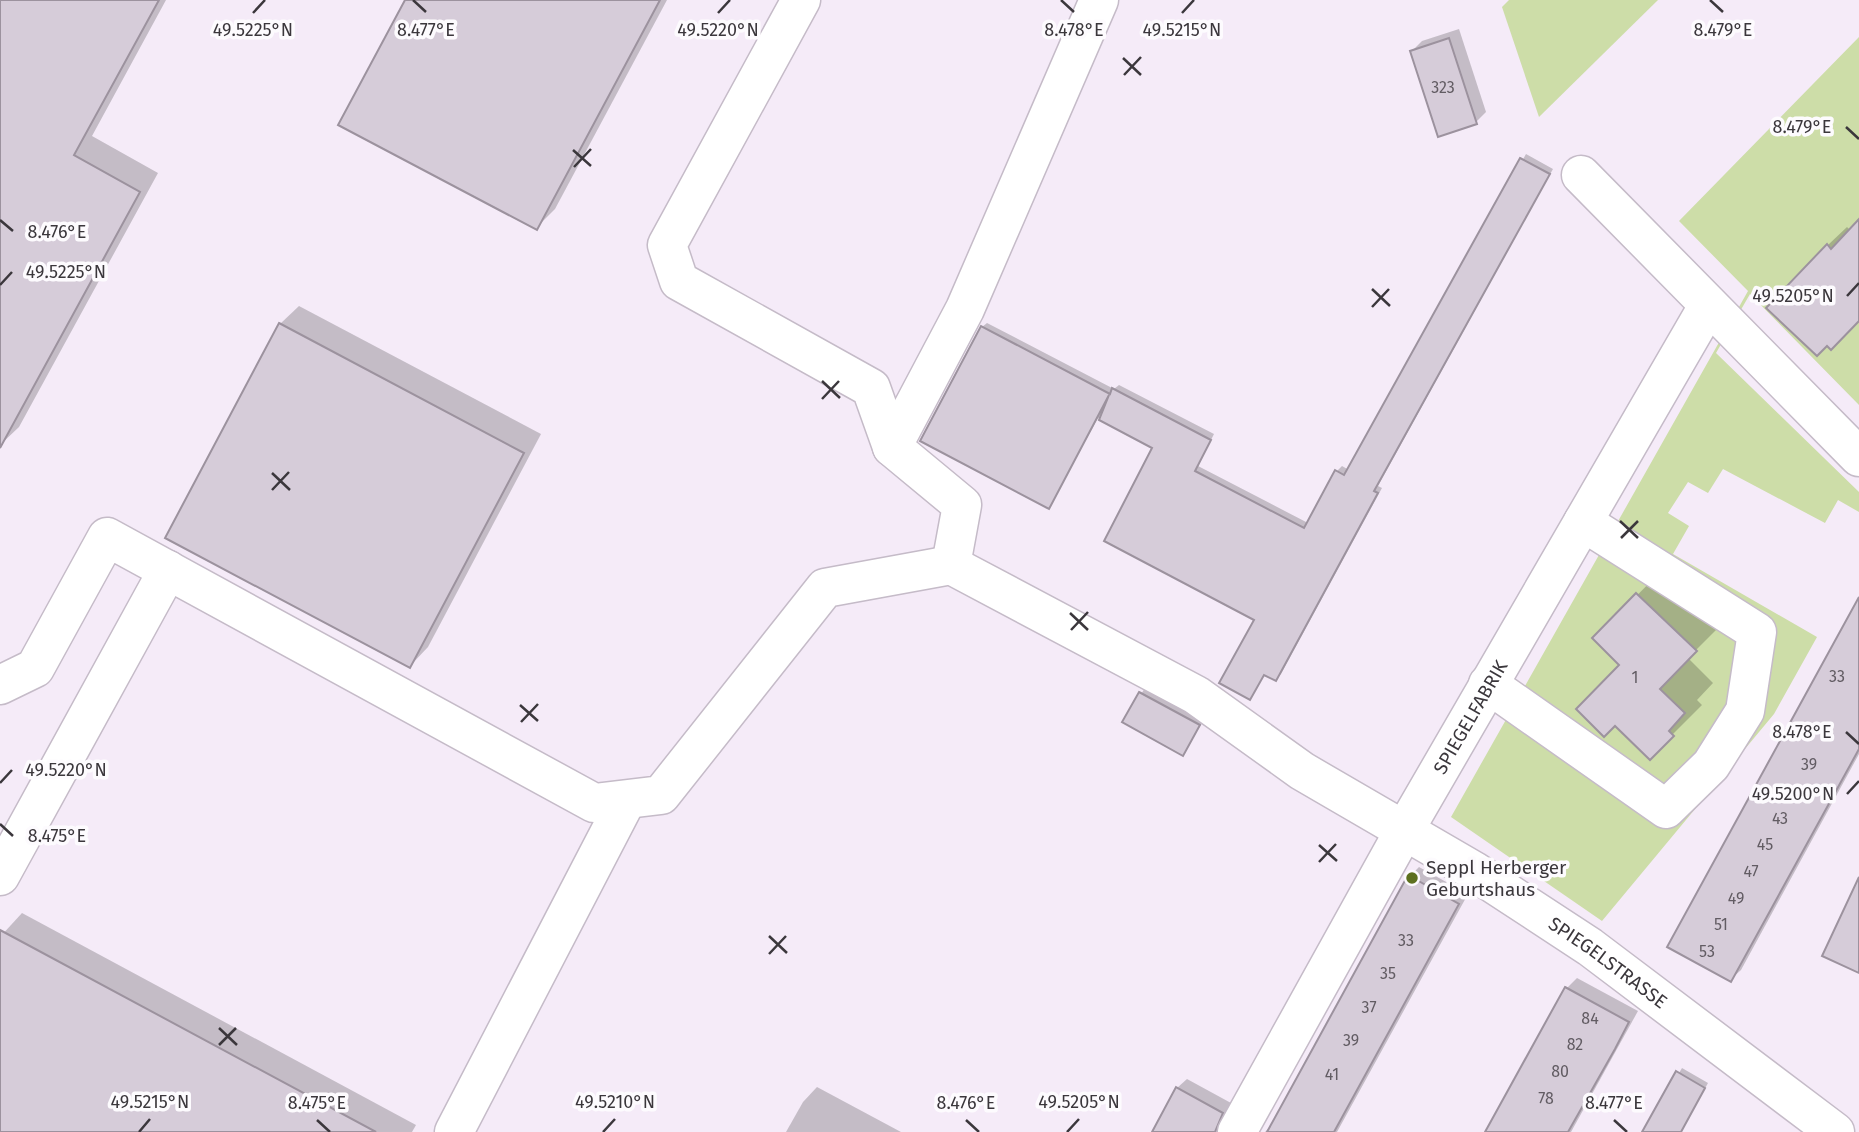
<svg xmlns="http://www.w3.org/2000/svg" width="1859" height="1132" font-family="'Fira Sans',sans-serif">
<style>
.green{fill:#cddda8}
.shadow{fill:#0003}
.building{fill:#d6ccd9;stroke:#9c929e;stroke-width:2}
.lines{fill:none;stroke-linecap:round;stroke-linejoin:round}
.minor-casing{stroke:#c5bbc8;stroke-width:41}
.minor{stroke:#fff;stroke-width:38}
.ticks{fill:none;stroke:#3b373c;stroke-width:2.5}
.poi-dot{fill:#5d701f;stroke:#fdfbfe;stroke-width:2.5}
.labels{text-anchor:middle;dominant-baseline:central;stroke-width:7;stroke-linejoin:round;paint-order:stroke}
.number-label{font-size:16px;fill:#625c63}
.street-label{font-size:19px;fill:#3b373c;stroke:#fdfbfe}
.poi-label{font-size:19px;fill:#3b373c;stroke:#fdfbfe;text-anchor:start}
.ticks-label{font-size:18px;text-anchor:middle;fill:#3b373c;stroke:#fdfbfe;stroke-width:7;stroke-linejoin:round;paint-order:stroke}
</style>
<rect width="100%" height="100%" fill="#f5ebf8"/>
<g class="green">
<path d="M1509,0H1658L1539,117L1502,7Z"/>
<path d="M1859,37V405L1750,294L1716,353L1859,492V512L1838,500L1825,523L1723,469L1708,493L1688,482L1668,513L1689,526L1673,554L1817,637L1774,714L1602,921L1451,817L1748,291L1679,221Z"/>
</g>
<g class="shadow">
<path d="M0,0H166L92,136L158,173L19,427L0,445Z"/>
<path d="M407,0H667L555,209L536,228Z"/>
<path d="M1459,29L1486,112L1476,122L1412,51L1422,41Z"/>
<path d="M1526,154L1553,169L1378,486L1382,488L1281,674L1276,679L1266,673L1250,698L1256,619L1155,447L1098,418L1049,507L982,327L987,323L1114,389L1119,385L1214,434L1198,466L1308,523L1337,471L1342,466L1349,470Z"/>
<path d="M1859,223V319L1828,245L1847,227L1851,231Z"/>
<path d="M299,306L541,434L428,647L410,666L280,324Z"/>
<path d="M1667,565L1725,621L1688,658L1713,683L1697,700L1702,705L1650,757L1622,665L1595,638Z"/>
<path d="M1859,600V754L1741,970L1731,979Z"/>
<path d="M1145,688L1204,720L1183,754L1124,721Z"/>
<path d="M1419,867L1468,894L1337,1132H1265L1272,1125L1409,877Z"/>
<path d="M22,913L416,1125L412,1132H0V937Z"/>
<path d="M1577,978L1638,1011L1571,1132H1487L1567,988Z"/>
<path d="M1682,1068L1708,1083L1681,1132H1644Z"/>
<path d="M1187,1079L1231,1103L1227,1132H1154L1177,1088Z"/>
<path d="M817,1087L901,1132H786L803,1102Z"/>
</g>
<g class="building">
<path d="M0,0H159L74,155L140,192L0,448Z"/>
<path d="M405,0H660L537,230L338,125Z"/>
<path d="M1449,38L1477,124L1438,137L1410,51Z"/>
<path d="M1520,158L1550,174L1374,491L1378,493L1276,681L1264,675L1250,700L1219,683L1254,620L1104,541L1152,448L1099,420L1109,395L1049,509L920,441L981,326L1110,394L1112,388L1211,440L1195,471L1304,528L1335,470L1344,475Z"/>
<path d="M1859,219V321L1831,350L1827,346L1817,356L1766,308L1827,244L1831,249Z"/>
<path d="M279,323L524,453L410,668L165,538Z"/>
<path d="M1636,593L1697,651L1660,689L1685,713L1669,731L1674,736L1650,760L1615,726L1604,737L1576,709L1619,665L1592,638Z"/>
<path d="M1859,597V749L1731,982L1667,947Z"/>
<path d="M1139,692L1200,725L1183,756L1122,722Z"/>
<path d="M1408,875L1459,904L1334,1132H1267Z"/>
<path d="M1859,877V973L1822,956Z"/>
<path d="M0,930L376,1132H0Z"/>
<path d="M1565,987L1629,1022L1615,1049L1568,1132H1485Z"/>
<path d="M1676,1071L1705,1088L1681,1132H1642Z"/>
<path d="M1176,1087L1223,1113L1215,1132H1152Z"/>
</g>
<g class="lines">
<g class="minor-casing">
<g id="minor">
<path d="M801,0L667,245L679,281L871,388L892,447"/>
<path d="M1581,175L1859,457"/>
<path d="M951,565L962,505L892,447L965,309L1099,0"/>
<path d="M1488,684L1666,809L1711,765L1745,711L1757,632L1583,522"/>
<path id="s1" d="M0,685L35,668L107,537L594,803L661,795L825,588L951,565L1196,695L1302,771L1474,871L1590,947L1835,1132"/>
<path d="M0,876L168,570"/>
<path d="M454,1132L626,801"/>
<path id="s2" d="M1237,1132L1404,831L1708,306"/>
</g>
</g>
<use href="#minor" class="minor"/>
</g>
<path class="ticks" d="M413,0L426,12M1061,0L1074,12M1710,0L1723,12M253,13L265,0M718,13L730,0M1182,13L1194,0M1123,58L1141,75M1124,75L1141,57M1846,127L1859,139M573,150L591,166M574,167L591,149M0,220L13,231M0,285L12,272M1372,289L1390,306M1847,296L1859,283M1372,307L1389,289M822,381L840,398M822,399L839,381M272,473L290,490M272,490L289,472M1620,521L1638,538M1621,538L1638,521M1070,613L1088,630M1071,630L1088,612M520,705L538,721M521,722L538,704M1846,732L1859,744M0,783L12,770M1847,794L1859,781M0,824L13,836M1319,845L1337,861M1319,862L1336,844M769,936L787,953M769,954L786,936M219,1028L237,1045M219,1045L236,1028M317,1120L330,1132M966,1120L979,1132M1614,1120L1627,1132M139,1132L150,1119M603,1132L615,1119M1067,1132L1079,1119"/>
<circle class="poi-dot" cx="1412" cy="878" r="7"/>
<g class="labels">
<g class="number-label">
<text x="1443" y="87">323</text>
<text x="1837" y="676">33</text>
<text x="1635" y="677">1</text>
<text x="1809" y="764">39</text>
<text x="1780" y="818">43</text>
<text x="1765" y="844">45</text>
<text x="1751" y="871">47</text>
<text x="1736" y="898">49</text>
<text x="1721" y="924">51</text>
<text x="1406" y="940">33</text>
<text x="1707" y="951">53</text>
<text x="1388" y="973">35</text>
<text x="1369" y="1007">37</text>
<text x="1590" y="1018">84</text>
<text x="1351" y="1040">39</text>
<text x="1575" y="1044">82</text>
<text x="1560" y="1071">80</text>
<text x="1332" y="1074">41</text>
<text x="1546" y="1098">78</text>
</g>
<g class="street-label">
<text stroke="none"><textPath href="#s2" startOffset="476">SPIEGELFABRIK</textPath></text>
<text stroke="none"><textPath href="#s1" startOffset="1972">SPIEGELSTRASSE</textPath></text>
</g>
<g class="poi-label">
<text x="1426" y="867">Seppl Herberger<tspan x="1426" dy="22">Geburtshaus</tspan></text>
</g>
</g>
<g class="ticks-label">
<text x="426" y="36">8.477°E</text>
<text x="1074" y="36">8.478°E</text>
<text x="1723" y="36">8.479°E</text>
<text x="253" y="36">49.5225°N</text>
<text x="718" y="36">49.5220°N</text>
<text x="1182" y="36">49.5215°N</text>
<text x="1802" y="133">8.479°E</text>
<text x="57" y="238">8.476°E</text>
<text x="66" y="278">49.5225°N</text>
<text x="1793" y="302">49.5205°N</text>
<text x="1802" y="738">8.478°E</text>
<text x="66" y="776">49.5220°N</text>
<text x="1793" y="800">49.5200°N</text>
<text x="57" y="842">8.475°E</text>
<text x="150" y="1108">49.5215°N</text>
<text x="615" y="1108">49.5210°N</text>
<text x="1079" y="1108">49.5205°N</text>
<text x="317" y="1109">8.475°E</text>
<text x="966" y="1109">8.476°E</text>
<text x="1614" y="1109">8.477°E</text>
</g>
</svg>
